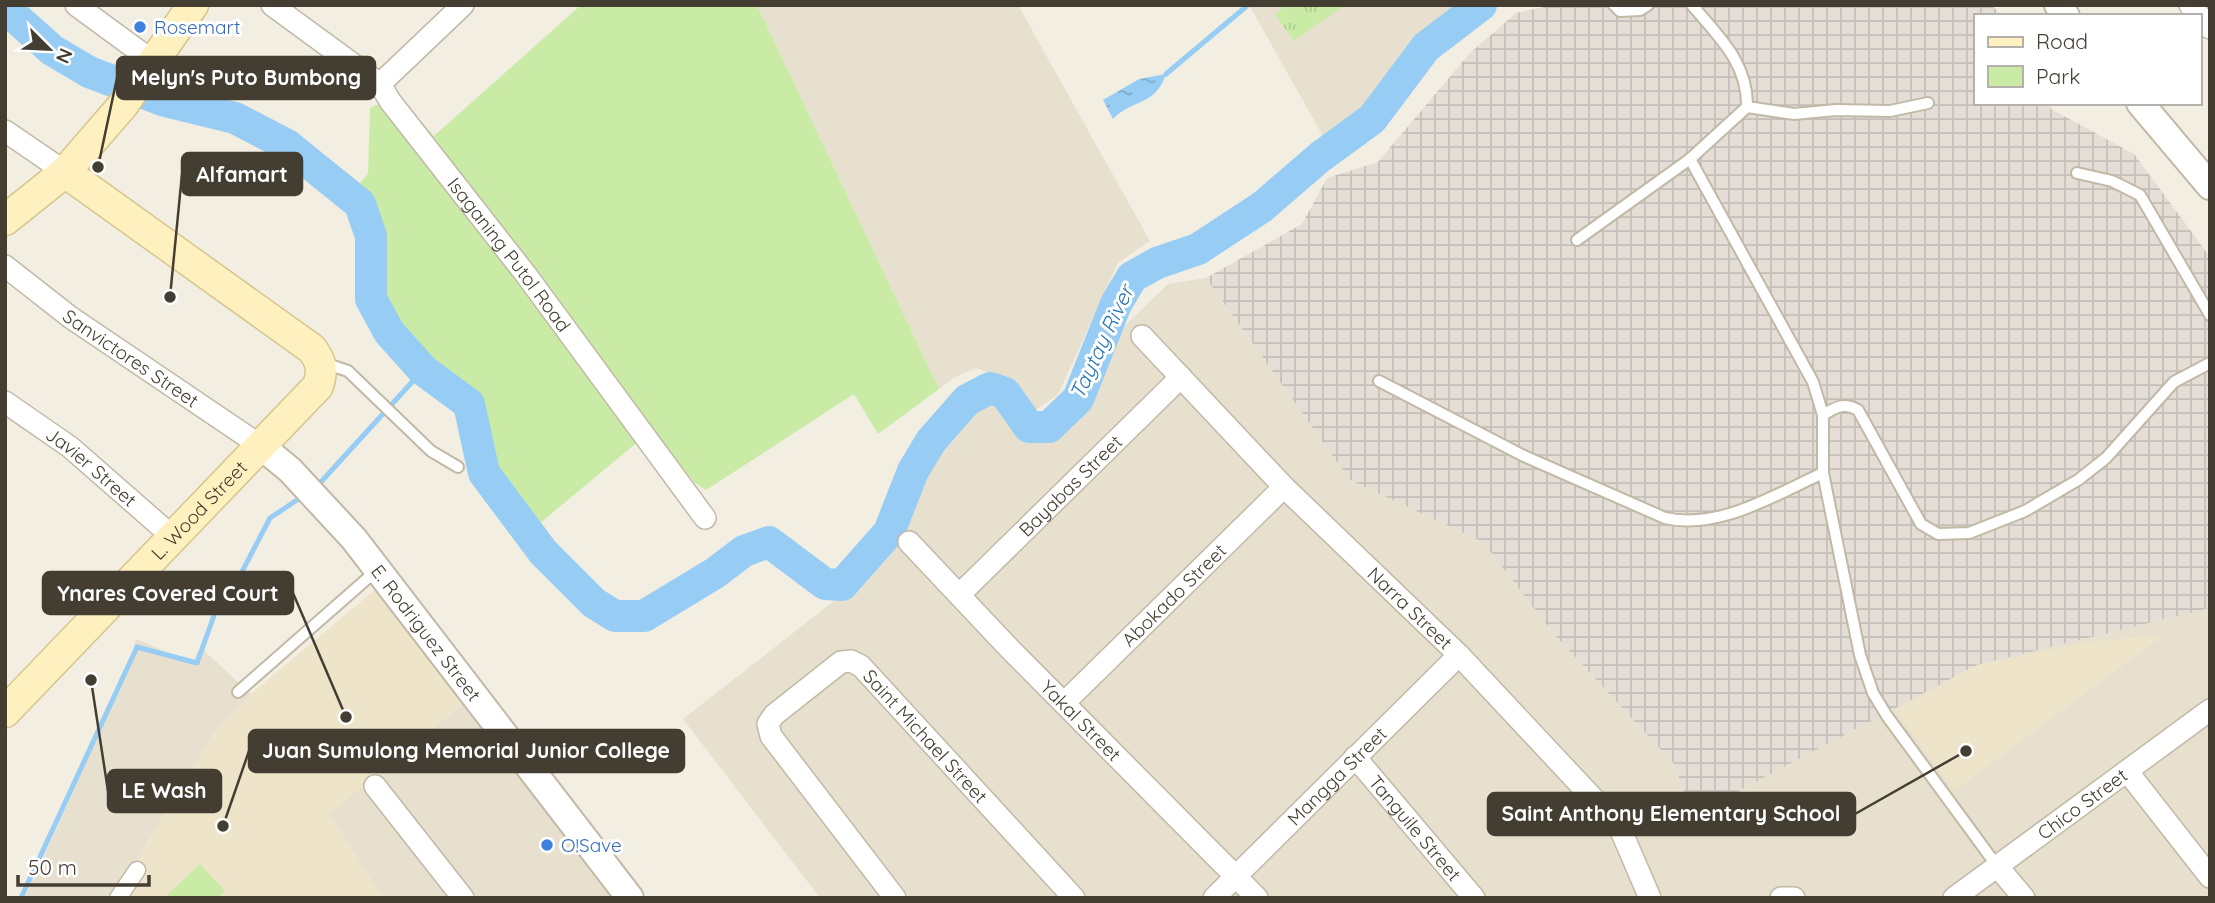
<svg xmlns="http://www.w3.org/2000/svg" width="2215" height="903" font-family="Quicksand,sans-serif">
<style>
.residential{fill:#e7e0cf}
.industrial{fill:url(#industrial-grid)}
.education{fill:#ede4ca}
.green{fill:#caeba6}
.park{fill:url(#park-tufts)}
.water{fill:url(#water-ripples)}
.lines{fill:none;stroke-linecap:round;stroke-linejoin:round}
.stream{stroke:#97cdf5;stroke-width:5}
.river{stroke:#97cdf5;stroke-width:32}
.service-casing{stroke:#c1b9a6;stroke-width:14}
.pedestrian-casing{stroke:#c1b9a6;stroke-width:19}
.minor-casing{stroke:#c1b9a6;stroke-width:24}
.tertiary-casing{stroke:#c1b9a6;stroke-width:30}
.secondary-casing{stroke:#d6c58d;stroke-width:33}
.service{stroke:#fff;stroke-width:10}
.pedestrian{stroke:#fff;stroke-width:16}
.minor{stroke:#fff;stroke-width:21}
.tertiary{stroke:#fff;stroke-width:26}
.secondary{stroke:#fff1bf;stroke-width:30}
.shop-dot{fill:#3f7fe0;stroke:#fff;stroke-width:2.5}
.labels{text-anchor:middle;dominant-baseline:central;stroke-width:6;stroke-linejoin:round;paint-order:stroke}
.shop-label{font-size:19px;fill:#366cbe;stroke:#fff;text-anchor:start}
.street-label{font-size:19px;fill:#443d32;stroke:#fff}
.water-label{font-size:21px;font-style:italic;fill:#2475b7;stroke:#fff}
.leader{fill:none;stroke:#443d32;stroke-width:2.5}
.callout-dot{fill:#443d32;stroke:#fff;stroke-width:2.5}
.callout{fill:#443d32;stroke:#443d32;stroke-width:2.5}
.callout-label{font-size:21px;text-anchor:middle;font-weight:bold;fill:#fff}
</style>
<defs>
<pattern id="industrial-grid" width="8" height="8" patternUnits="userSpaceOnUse" patternTransform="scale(1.75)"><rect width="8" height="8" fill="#e4ded7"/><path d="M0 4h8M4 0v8" fill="none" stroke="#c5bfb9"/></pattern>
<pattern id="park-tufts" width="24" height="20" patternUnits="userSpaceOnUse" patternTransform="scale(1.75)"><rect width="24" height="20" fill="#caeba6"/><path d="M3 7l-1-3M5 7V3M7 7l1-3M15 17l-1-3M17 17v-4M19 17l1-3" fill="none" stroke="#afca8f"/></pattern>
<pattern id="water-ripples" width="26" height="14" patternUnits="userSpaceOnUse" patternTransform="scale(1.75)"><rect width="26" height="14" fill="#97cdf5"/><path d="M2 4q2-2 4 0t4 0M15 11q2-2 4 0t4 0" fill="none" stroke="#7da8c7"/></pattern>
</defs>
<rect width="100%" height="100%" fill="#f2eee1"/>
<g class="residential">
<path d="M757,5H1018L1150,241L1118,263L1058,395L1034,411L1003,379L977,368L955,377L939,389Z"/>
<path d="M1249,5H1466L1421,35L1389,88L1381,92L1358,123L1327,143Z"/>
<path d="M1206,278L1350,480L1483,542L1553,633L1674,764L1686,795L1726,804L1742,789L1977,665L2210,608V898H820L683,719L853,586L899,530L916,463L960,403L984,394L1020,436L1051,435L1075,411L1108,342L1168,284Z"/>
<path d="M136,639L192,663L200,647L251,694L216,730L113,898H25L126,675Z"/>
<path d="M470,698L624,898H383L329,814Z"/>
</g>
<path class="industrial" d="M1554,5H1992L2001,16H1975V103H2049L2051,109L2134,154L2210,257V608L1977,665L1742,789L1726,804L1685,795L1674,764L1553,633L1483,542L1350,480L1206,278L1302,224L1327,178L1378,162L1470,53L1516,13Z"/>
<g class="education">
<path d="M383,583L470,698L329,814L383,898H113L216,730L251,694Z"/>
<path d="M2164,635L1954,791L1895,710L1977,665L2086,642Z"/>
</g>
<g class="green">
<path d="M581,5H757L939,389L878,434L854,394L706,490L694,482L652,430L539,524L492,471L478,403L424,360L385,299L381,242L369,202L355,189L368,174L370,108L397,96L434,136Z"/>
<path d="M200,864L225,891L218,898H164Z"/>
</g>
<path class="park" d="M1287,5H1341L1342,7L1294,41L1275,14Z"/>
<path class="water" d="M1166,74C1155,107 1133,98 1113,119L1103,100L1139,79Z"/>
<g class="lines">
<g class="stream">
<path d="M1166,74L1248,5"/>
<path d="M320,483L423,370"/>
<path d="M21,898L137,647L197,663L216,610L233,589L270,518L300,498"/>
</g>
<path class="river" d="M5,8L52,50L89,72L165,101L235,118L287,145L360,204L371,236V299L389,332L423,370L469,404L484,473L543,552L594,603L615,616H644L715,573L744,551L769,542L825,584L842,585L889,532L913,471L931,441L967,400L990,388L1005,393L1029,427H1049L1078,399L1116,304L1132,277L1157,263L1198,249L1262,207L1320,157L1372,119L1426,47L1481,5"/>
<g class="service-casing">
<g id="service">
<path d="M1614,5L1620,11L1640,10L1648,5"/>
<path d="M1692,5C1719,37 1748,63 1747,107"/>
<path d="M1690,159L1813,382L1823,415V473L1860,655L1873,693L1887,716L1997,866"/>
<path d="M2077,173L2112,181L2140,195L2210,315"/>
<path d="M1577,240L1690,159L1747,107L1794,114L1836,110L1890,111L1928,103"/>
<path d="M324,363L348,371L431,451L458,467"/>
<path d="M1379,381L1524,456L1665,518C1720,530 1774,495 1823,473"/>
<path d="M1823,415C1836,407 1844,402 1858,410L1921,524L1938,534L1969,533L2025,511L2078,480L2106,458L2174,382L2210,363"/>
<path d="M238,692L377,570"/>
</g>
</g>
<g class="pedestrian-casing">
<path id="pedestrian" d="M118,898L137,870"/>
</g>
<g class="minor-casing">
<g id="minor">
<path d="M76,5L155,63"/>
<path id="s1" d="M272,5L380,84L390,101L527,276L705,518"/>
<path d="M2190,5L2210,28"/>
<path d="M380,84L463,5"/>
<path d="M5,131L65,172"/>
<path id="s2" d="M5,266L70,317L261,446"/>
<path id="s3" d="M1142,336L1284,487L1459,655L1619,826L1650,898"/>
<path id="s4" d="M5,402L70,447L174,538"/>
<path id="s5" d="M909,542L1008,647L1257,898"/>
<path id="s6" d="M959,595L1181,377"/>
<path id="s7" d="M1064,703L1284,487"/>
<path id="s8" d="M1355,757L1474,898"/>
<path d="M2127,771L2210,877"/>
<path d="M375,786L463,898"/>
<path d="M1997,866L2024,898"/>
<path id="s9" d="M895,898L771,736L768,724L774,715L841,662L851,661L861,666L1074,898"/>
<path id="s10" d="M1214,898L1459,655"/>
<path d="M1781,898H1794"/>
<path id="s11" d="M1954,898L2210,710"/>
</g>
</g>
<g class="tertiary-casing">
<g id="tertiary">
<path d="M2058,5L2066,16"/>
<path d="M2140,103L2210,186"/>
<path id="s12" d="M261,446L290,470L354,539L630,898"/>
</g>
</g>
<g class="secondary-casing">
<g id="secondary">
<path d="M5,220L65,172L123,105L193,5"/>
<path id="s13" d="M5,712L318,386C323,369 322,363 312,349L65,172"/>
</g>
</g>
<use href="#service" class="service"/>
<use href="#pedestrian" class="pedestrian"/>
<use href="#minor" class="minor"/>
<use href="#tertiary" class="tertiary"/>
<use href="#secondary" class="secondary"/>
</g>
<g class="shop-dot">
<circle cx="140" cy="27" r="7"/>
<circle cx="547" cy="845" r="7"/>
</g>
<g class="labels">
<g class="shop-label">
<text x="154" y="27">Rosemart</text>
<text x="561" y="845">O!Save</text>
</g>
<g class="street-label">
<text stroke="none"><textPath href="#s1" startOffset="348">Isaganing Putol Road</textPath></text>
<text stroke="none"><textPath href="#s2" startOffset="156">Sanvictores Street</textPath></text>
<text stroke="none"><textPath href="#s4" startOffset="108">Javier Street</textPath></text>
<text stroke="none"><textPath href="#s6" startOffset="156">Bayabas Street</textPath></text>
<text stroke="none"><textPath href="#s13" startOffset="280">L. Wood Street</textPath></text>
<text stroke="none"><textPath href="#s7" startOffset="154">Abokado Street</textPath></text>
<text stroke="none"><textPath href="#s3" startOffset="382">Narra Street</textPath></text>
<text stroke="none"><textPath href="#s12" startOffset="250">E. Rodriguez Street</textPath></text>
<text stroke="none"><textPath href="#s5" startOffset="248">Yakal Street</textPath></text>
<text stroke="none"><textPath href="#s9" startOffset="429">Saint Michael Street</textPath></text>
<text stroke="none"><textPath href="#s10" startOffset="173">Mangga Street</textPath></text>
<text stroke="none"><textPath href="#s11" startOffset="159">Chico Street</textPath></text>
<text stroke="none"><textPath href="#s8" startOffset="93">Tanguile Street</textPath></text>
</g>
<g class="water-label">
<text transform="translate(1101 342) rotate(-65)">Taytay River</text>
</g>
</g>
<path class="leader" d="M98 167L117 78M170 297L182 174M346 717L293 593M223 826L249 751M91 680L108 791M1966 751L1855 814"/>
<g class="callout-dot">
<circle cx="98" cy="167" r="7"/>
<circle cx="170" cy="297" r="7"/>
<circle cx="346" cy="717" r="7"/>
<circle cx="223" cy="826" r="7"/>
<circle cx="91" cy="680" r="7"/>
<circle cx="1966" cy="751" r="7"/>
</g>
<g class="callout">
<rect x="117" y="57" width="258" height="42" rx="7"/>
<rect x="182" y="153" width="120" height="42" rx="7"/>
<rect x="43" y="572" width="250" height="42" rx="7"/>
<rect x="249" y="730" width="435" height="42" rx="7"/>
<rect x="108" y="770" width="113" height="42" rx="7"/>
<rect x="1488" y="793" width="367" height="42" rx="7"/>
</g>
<g class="callout-label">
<text x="246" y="85">Melyn's Puto Bumbong</text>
<text x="242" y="182">Alfamart</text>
<text x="168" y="601">Ynares Covered Court</text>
<text x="466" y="758">Juan Sumulong Memorial Junior College</text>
<text x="164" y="798">LE Wash</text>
<text x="1671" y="821">Saint Anthony Elementary School</text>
</g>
<rect width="2215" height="903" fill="none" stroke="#443d32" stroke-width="14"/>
<rect x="1974" y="14" width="228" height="91" fill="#ffffff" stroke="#b4b1ad" stroke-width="2"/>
<rect x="1988" y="37" width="35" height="10" fill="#fff1bf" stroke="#b4b1ad" stroke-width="2"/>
<text x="2036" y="49" font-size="21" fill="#443d32">Road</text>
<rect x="1988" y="66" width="35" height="21" fill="#caeba6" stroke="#b4b1ad" stroke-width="2"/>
<text x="2036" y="84" font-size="21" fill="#443d32">Park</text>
<g transform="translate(49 49) rotate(114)" stroke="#ffffff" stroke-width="5" paint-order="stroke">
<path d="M0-5L12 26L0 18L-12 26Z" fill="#443d32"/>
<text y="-10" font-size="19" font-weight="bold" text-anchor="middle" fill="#443d32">N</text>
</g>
<path d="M18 875v10h131v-10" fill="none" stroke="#443d32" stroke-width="3.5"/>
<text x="28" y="875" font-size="21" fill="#443d32" stroke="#ffffff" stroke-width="5" paint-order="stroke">50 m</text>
</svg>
